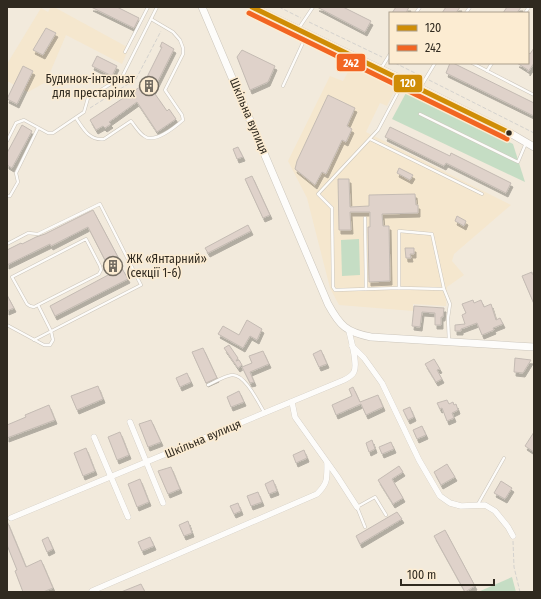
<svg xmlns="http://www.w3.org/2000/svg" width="541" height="599" font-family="'Fira Sans Condensed',sans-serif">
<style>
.built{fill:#f5e7ce}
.green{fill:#c5ddc4}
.building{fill:#dfd2ca;stroke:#c4bbb3;filter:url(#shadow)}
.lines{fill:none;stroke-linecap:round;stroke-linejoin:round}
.service-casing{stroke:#ccc6bc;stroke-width:3.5}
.minor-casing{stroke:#ccc6bc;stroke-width:6}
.tertiary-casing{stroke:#ccc6bc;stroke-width:8}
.path{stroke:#d4d2ce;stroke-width:1;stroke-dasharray:4 2;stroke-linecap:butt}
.service{stroke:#fdfcfa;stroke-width:2.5}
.minor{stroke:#fdfcfa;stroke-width:5.5}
.tertiary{stroke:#fdfcfa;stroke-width:7}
.bus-1-casing{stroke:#fcecd2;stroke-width:8}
.bus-2-casing{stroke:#fcecd2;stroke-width:8}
.bus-1{stroke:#cf8d06;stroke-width:5}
.bus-2{stroke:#f26522;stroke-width:5}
.bus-dot{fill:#302a20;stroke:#fcecd2;stroke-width:1.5}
.labels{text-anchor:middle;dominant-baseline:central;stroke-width:3;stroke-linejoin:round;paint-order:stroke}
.poi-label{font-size:12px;fill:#302a20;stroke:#fcecd2;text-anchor:end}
.street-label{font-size:12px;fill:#302a20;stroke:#fcecd2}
.line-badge{stroke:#fcecd2;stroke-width:1.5}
.badge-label{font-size:11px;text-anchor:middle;font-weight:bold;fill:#fff}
</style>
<defs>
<filter id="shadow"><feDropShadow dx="2" dy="4" stdDeviation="0" flood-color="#0004"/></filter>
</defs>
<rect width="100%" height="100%" fill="#f2eadc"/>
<g class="built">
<path d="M51,7H54L129,48L122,64L66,35L46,82L28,92L7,81V64L41,8L48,12Z"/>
<path d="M352,65L397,86L387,106L380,103L366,132L511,205L454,254L452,261L464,275L447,287L446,306L413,304V311L339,305L330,288L307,198L288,161L330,76L343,81Z"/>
</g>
<g class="green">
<path d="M407,91L513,144L525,182L392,119Z"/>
<path d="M359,239L360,275L342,276L341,240Z"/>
<path d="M512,577L516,592H478Z"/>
</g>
<g class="building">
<path d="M91,7H117L139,18L134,28Z"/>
<path d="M317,7H343L371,21L365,32Z"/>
<path d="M396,7H409L406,13H392Z"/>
<path d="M446,7H460L456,13H442Z"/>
<path d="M507,7H521L517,13H503Z"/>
<path d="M46,28L56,33L43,55L33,50Z"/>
<path d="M162,42L174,49L153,91L167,111L169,109L176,119L157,132L137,102L109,122L111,124L105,128L103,126L96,130L90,120L143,85L162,47H160Z"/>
<path d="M534,48V63L528,72V70L517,63H528V52L530,54Z"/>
<path d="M242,50L275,66L268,82L250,90L237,57Z"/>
<path d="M97,56L117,66L112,76L92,66Z"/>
<path d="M450,63H453L534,103V116L446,73Z"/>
<path d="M23,66L33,71L17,104L7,99Z"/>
<path d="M328,95L355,108L347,126L352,129L346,142L342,140L326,174L322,172L315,185L295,169L297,161Z"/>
<path d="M22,125L32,131L12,168L7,165V153Z"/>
<path d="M390,127L450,156L451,153L511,183L506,193L446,163L444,166L385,137Z"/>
<path d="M238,147L243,157L237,159L233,149Z"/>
<path d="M399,168L413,175L410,180L397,173Z"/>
<path d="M252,176L270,215L263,218L245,179Z"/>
<path d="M338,179H349L350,207L369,206V195L415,194L416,205H418V213L382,214L383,226H389L390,281L369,282L368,227H370V212H350L351,230H339Z"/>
<path d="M93,210L118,257L116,258L128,279L55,316L50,306L110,274L104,263L106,262L88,227L51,246L50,244L7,265V250L21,243L22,244L36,237L45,234Z"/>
<path d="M457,216L466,221L464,226L455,221Z"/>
<path d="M248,225L251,231L208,253L205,248Z"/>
<path d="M405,248H414V254H410L411,258H406Z"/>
<path d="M532,272V274H534V304L522,276Z"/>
<path d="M7,295L14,308L7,311Z"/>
<path d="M473,300L474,303L481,300L484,307L491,304L496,320L500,318L503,324L493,328L494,330L482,335L477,323L461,329V331H455V325L465,324L462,315L466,313L462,304Z"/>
<path d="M414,306L444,308L443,317H441V325H435V313L422,312L420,327L412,326Z"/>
<path d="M247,320L262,329L257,340L250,336L243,348L218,334L223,326L239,335Z"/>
<path d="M229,345L238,358L236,361L239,360L242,365L238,368L224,348Z"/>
<path d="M203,348L217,378L206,383L192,352Z"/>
<path d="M321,350L327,364L319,367L313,354Z"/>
<path d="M263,351L269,364L250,372L254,382L250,383L242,367L252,363L249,356Z"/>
<path d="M515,358L531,360L523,373L514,372Z"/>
<path d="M434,359L440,369L437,370L442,379L436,382L425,364Z"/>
<path d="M187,373L191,382L180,387L176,378Z"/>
<path d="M98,386L103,399L77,410L71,396Z"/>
<path d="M353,387L360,402L378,395L383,407L366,415L361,404L336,415L332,405L352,396L349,389Z"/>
<path d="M239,391L244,402L231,407L227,397Z"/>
<path d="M447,400L449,404L453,402L454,405L456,404L458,410L452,413L454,418L447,421L442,408L440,409L437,403Z"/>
<path d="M49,405L55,420L7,438V425L26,417L25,415Z"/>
<path d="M410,407L414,417L408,420L403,410Z"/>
<path d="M151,420L161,442L148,447L139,424Z"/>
<path d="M422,426L426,435L417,439L413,430Z"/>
<path d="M120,432L129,455L117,460L108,437Z"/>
<path d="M534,432V452L525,446Z"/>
<path d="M372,440L375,449L369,452L366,443Z"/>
<path d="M391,442L394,449L382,454L379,447Z"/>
<path d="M86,448L95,471L83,476L74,453Z"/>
<path d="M304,450L307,458L296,463L293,455Z"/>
<path d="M447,464L455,477L441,485L434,472Z"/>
<path d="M399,466L403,472L392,479L403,498L393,504L378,480Z"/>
<path d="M171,467L180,489L168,494L158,471Z"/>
<path d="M140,479L149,502L137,507L128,484Z"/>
<path d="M273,480L277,491L269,494L265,484Z"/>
<path d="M501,481L512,488L505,499L494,493Z"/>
<path d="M258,492L262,502L251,506L247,496Z"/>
<path d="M238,503L241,511L234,514L230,506Z"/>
<path d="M397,512L402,519L360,544L356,536Z"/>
<path d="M7,521L26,567L41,560L53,588L43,592H23L15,571L17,570L7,545Z"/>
<path d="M188,521L192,533L184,536L179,525Z"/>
<path d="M445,530L475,586L465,592L434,536Z"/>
<path d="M48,537L53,549L47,552L42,540Z"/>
<path d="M150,537L154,546L142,551L138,542Z"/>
<path d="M141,584L145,592H121Z"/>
</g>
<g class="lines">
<g class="service-casing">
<g id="service">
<path d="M416,13L420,7"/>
<path d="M466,13L470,7"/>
<path d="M525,13L529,7"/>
<path d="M299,28L313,7"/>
<path d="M125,52L148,7"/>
<path d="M472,63L534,95"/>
<path d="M382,67L390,54"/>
<path d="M487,71L492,63"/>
<path d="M404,81L378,130L318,194L332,208L333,287L335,290L399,288L444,289"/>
<path d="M283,86L307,34"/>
<path d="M420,88L435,63"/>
<path d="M420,114L518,162L526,143"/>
<path d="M76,118C83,128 89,141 104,139L131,121C135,126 139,133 144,136C154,144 175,127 183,120L182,115L165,90L183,54V48L180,40L173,32L151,19"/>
<path d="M370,139L482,194"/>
<path d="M7,141L16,123L24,120L48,133H53L84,112L88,98L122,77L157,7"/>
<path d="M7,196H10L18,182L16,173L38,128"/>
<path d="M365,218L366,289"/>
<path d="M86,239L100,266L101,270L99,274L34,307L30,306L27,304L12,277Z"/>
<path d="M7,244L28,233L38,234L100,204L141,285L34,340"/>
<path d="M399,288V231L432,234L444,289L450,304L448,318L449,342"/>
<path d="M7,325L44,345H50L53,340L51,331L38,305"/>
<path d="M208,385C215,382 224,376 232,375C245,374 258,402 264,412"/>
<path d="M478,504L504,458"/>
<path d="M365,527L357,507L375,497L386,515"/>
</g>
</g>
<g class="minor-casing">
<g id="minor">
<path d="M352,346L364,358L382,383L419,460L440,496L450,503L461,506L485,505L495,511L508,527L513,536"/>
<path d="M292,402L295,417L337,476L357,507"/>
<path d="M130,422L163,503"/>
<path d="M94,437L128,517"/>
<path d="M11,518L344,380C348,378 352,376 354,372C358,363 351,341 349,331"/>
<path d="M92,591L317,494C328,483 327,479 327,463"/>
</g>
</g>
<g class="tertiary-casing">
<g id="tertiary">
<path d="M202,7L328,304C340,326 346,332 371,337L534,347"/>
<path d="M252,7L420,88L510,133L534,147"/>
</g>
</g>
<g class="path">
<path d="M279,7L301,18"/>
<path d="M309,22L382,57"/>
<path d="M395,63L421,76"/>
<path d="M429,80L534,133"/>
<path d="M90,108L136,79L161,31"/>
<path d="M513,541L514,567L520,592"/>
</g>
<use href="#service" class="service"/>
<use href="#minor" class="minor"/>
<use href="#tertiary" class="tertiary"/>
<g class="bus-1-casing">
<path id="bus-1" d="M252,7L510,133"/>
</g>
<g class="bus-2-casing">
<path id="bus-2" d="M249,13L507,139"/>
</g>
<use href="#bus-1" class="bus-1"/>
<use href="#bus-2" class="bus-2"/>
</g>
<defs>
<g id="building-ring" transform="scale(1)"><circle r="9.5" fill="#fcecd2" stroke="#746d62" stroke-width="1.5"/><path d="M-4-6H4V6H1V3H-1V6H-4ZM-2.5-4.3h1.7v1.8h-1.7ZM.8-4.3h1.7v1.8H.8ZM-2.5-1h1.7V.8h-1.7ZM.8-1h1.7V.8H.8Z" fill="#746d62"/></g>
</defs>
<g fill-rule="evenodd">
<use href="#building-ring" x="149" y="86"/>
<use href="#building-ring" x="113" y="266"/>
</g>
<circle class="bus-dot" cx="509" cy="133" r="3.5"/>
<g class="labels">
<g class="poi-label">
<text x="135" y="79">Будинок-інтернат<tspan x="135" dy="14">для престарілих</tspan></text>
<text x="127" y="259" text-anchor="start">ЖК «Янтарний»<tspan x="127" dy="14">(секції 1-6)</tspan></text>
</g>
<g class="street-label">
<text transform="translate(249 116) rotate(67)">Шкільна вулиця</text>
<text transform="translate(203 439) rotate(-23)">Шкільна вулиця</text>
</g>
</g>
<g class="line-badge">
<rect x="336" y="53" width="30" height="19" rx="4" fill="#f26522"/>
<rect x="393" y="74" width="30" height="19" rx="4" fill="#cf8d06"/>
</g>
<g class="badge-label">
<text x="351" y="67">242</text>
<text x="408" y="87">120</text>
</g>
<rect width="541" height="599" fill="none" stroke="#302a20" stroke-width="16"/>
<rect x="389" y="12" width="140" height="52" fill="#fcecd2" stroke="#aa9e8b"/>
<rect x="397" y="25" width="20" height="6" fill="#cf8d06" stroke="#aa9e8b"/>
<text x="425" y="32" font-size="12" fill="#302a20">120</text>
<rect x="397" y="45" width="20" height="6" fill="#f26522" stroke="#aa9e8b"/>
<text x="425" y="52" font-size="12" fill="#302a20">242</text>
<path d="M401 579v6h93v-6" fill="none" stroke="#302a20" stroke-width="2"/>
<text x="407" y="579" font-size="12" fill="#302a20" stroke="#fcecd2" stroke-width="3" paint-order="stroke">100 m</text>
</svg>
